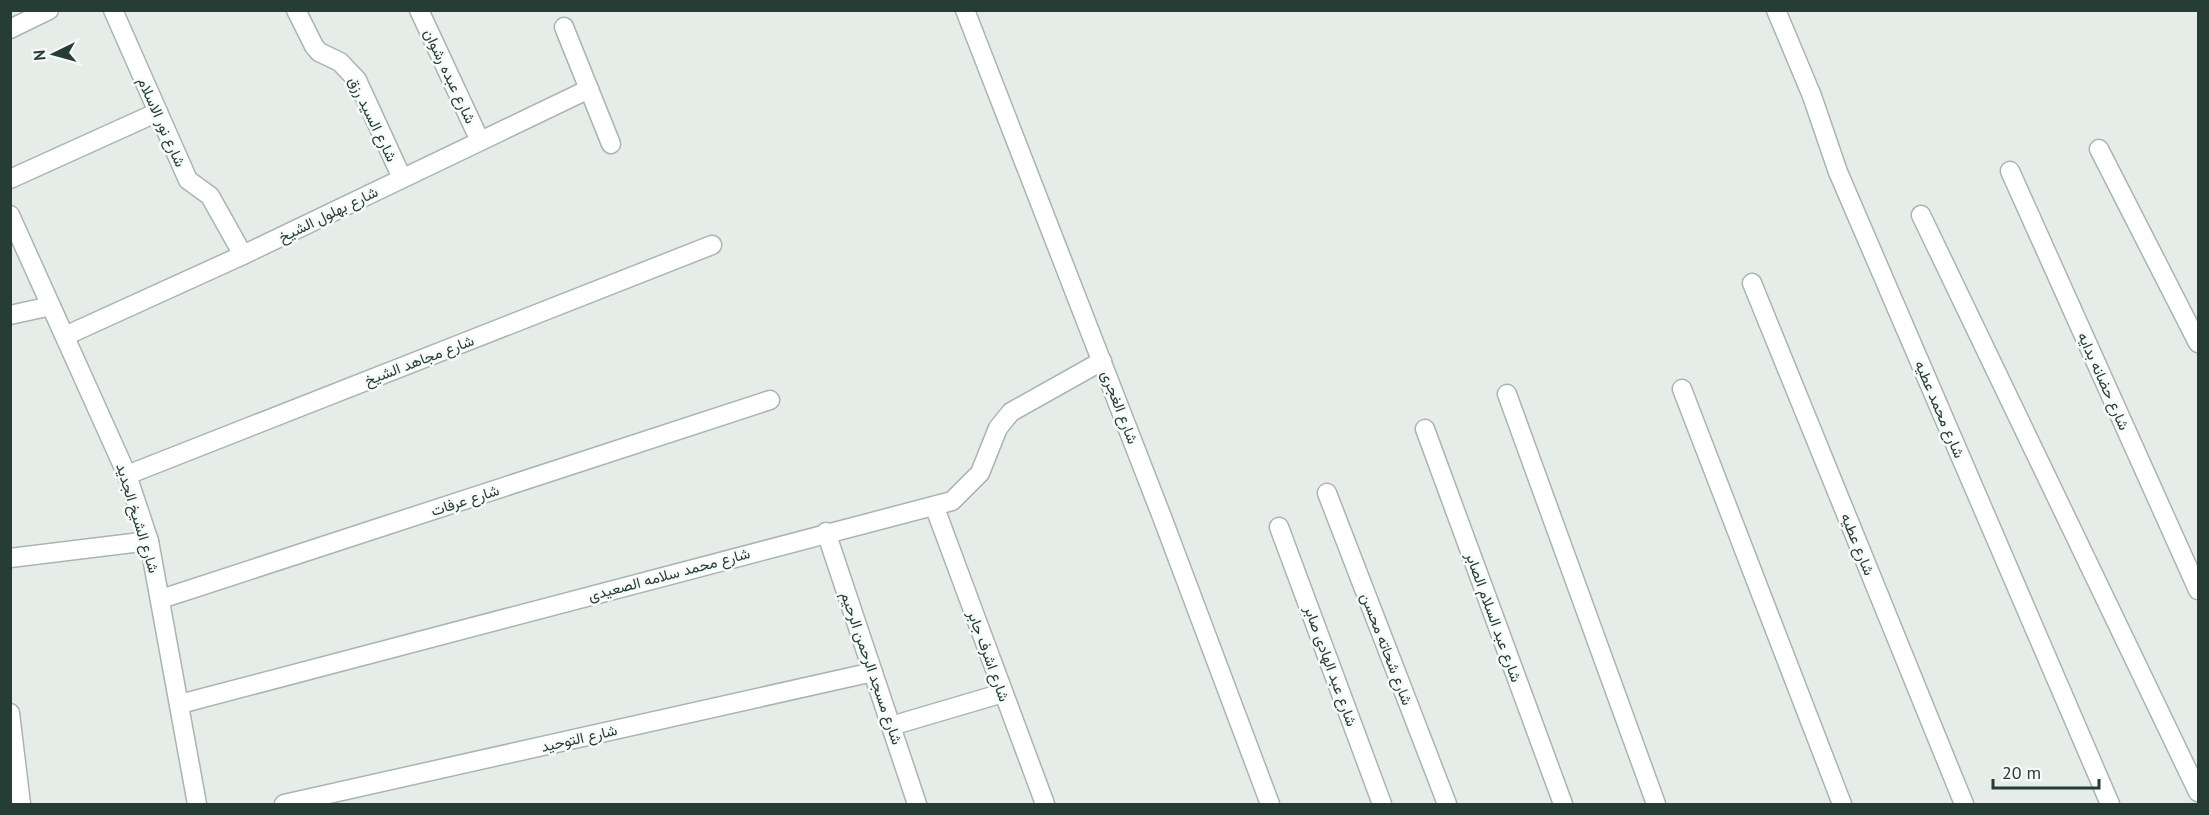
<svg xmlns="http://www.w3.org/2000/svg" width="2209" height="815" font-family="'PT Sans',Vazirmatn,sans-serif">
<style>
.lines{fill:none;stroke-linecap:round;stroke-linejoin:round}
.minor-casing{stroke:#a9b5b0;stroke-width:21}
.minor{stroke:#fff;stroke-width:18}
.labels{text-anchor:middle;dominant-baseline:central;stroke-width:5;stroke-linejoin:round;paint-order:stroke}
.street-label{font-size:15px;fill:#263d36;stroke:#f6faf8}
</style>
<rect width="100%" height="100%" fill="#e6ede9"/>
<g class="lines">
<g class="minor-casing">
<g id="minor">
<path d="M113,10L188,180L210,196L243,255"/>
<path d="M296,10L314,46L319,52L340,62L357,80L402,178"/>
<path d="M419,10L480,141"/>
<path d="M965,10L1162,517L1270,804"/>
<path d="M1776,10L1812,96L1838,172L2110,804"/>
<path d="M564,27L611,144"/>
<path d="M10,29L49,10"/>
<path d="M2099,149L2198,343"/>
<path d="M2010,171L2198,590"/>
<path d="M10,179L158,112"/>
<path d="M10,215L127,475L149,541L197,804"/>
<path d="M1921,215L2198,792"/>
<path d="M1752,283L1964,804"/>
<path d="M10,315L51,306"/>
<path d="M65,336L243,255L589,89"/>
<path d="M1682,389L1842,804"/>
<path d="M1507,394L1656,804"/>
<path d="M1425,429L1563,804"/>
<path d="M127,475L712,245"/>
<path d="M1327,493L1447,804"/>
<path d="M935,508L1045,804"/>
<path d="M1279,527L1382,804"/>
<path d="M826,532L917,804"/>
<path d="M10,558L149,541"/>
<path d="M161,599L770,400"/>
<path d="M180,704L952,501L980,473L998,428L1011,412L1102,361"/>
<path d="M10,713L21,804"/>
<path d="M891,726L1003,693"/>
<path d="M284,804L873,672"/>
</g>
</g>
<use href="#minor" class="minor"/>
</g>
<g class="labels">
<g class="street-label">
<text transform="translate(450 76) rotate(65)">شارع عبده رشوان</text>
<text transform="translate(373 119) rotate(64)">شارع السيد رزق</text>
<text transform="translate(162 122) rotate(66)">شارع نور الاسلام</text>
<text transform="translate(328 214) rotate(-26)">شارع بهلول الشيخ</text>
<text transform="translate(419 360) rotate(-21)">شارع مجاهد الشيخ</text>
<text transform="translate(2104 381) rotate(66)">شارع حضانه بدايه</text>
<text transform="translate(1120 407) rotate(69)">شارع الغجرى</text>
<text transform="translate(1940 409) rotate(67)">شارع محمد عطيه</text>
<text transform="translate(465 500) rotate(-18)">شارع عرفات</text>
<text transform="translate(138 518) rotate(73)">شارع الشيخ الجديد</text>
<text transform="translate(1858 544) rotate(68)">شارع عطيه</text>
<text transform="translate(669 574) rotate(-15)">شارع محمد سلامه الصعيدى</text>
<text transform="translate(1494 617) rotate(70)">شارع عبد السلام الصابر</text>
<text transform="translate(1387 649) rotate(69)">شارع شحاته محسن</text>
<text transform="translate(989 656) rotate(70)">شارع اشرف جابر</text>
<text transform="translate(1331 666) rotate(70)">شارع عبد الهادى صابر</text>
<text transform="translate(872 668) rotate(71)">شارع مسجد الرحمن الرحيم</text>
<text transform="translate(579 738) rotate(-13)">شارع التوحيد</text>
</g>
</g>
<rect width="2209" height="815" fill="none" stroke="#263d36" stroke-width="24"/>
<g transform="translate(54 54) rotate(265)" stroke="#f6faf8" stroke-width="4.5" paint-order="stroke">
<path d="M0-4.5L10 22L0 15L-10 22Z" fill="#263d36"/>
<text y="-9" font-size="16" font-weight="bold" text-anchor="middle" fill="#263d36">N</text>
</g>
<path d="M1993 779v9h106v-9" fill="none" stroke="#263d36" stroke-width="3"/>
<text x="2002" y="779" font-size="18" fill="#263d36" stroke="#f6faf8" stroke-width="4.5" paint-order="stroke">20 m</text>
</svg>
